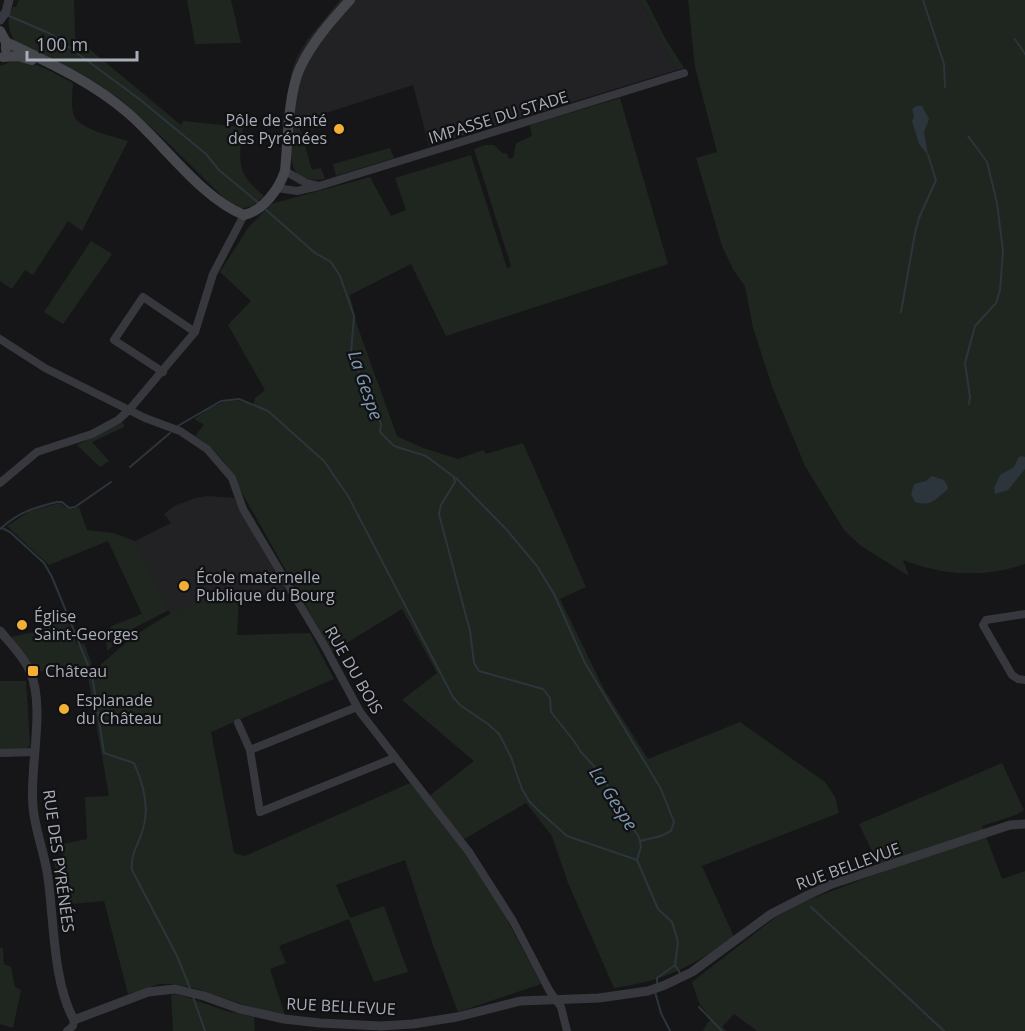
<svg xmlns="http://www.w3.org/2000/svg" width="1025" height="1031" font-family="'Open Sans',sans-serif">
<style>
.built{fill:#222225}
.green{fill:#1e261f}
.water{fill:#2c353c}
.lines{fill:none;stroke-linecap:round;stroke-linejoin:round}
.stream{stroke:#2c353c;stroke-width:2}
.minor{stroke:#37383d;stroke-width:8}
.tertiary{stroke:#37383d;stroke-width:9}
.secondary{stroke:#45474d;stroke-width:10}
.poi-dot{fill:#f2b134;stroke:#111113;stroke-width:2}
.labels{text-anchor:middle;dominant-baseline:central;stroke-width:4.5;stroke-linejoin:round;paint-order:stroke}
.street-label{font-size:16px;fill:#a8adb8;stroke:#111113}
.poi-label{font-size:16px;fill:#a8adb8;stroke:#111113;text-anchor:start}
.water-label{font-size:18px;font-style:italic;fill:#7f9bb3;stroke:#111113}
</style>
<rect width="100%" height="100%" fill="#161618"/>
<g class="built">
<path d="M340,0H640L677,70L429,146L413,85L298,122L282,125L292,70L297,57L307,40Z"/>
<path d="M207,496L234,498L288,594L223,597L206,600L171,615L135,541L171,523L164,514L176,505L196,498Z"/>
</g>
<g class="green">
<path d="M19,0H74L75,37L181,125L183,121L243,127C239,162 235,172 264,196C254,205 248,210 234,208L166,141L120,99L71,69L14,41C8,28 6,20 13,7H16Z"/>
<path d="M187,0H231L241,43L195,44Z"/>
<path d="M640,0H646L665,38L684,68L677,70Z"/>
<path d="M688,0H1025V564C984,578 944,576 903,560L909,576L861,546L844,530L805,466L773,389L753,328L745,286L734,271L722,246L696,158L717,152L695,67Z"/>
<path d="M15,60C36,62 54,73 73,83C72,94 71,106 74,116C79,129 115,137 128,141L82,231L68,221L33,275L25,270L12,289L0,281V66Z"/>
<path d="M620,98L668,264L446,336L411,264L350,295L357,325L397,436L423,448L458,459L483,450L486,454L523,443L586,587L560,599L604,689L648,759L740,722L825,782L835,797L839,813L702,866L734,937C690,967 668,980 614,988L568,883L552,836L526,803L459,842L503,912L541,984L458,1012L433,945L405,860L336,885L350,918L384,906L408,972L374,982L349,919L279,946L286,963L270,969L285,1015L257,1009L194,988L173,984H160L128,994L104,901L60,905L54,859L63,858L62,844L87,839L85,797L109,796L88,677C128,638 181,594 239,598L237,635L310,633L334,679L211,732L234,853L245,856L410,783L424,800L474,761L402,700L437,673L402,609L332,652L241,491C232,468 216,449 195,436L204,425L194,419C216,405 226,394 253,405L255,398L265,390L228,325L251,301L220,272L248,228L271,204L370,177L391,216L406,210L395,178L471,155L507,268L511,266L474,149L485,145H494L502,153L507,154L509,159L513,158L516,143L532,136L530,125Z"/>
<path d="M298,122L312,170L321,168L325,179C283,185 291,152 293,124Z"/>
<path d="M390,148L394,158L336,176L333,164Z"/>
<path d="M91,241L112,254L63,324L44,312Z"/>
<path d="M121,423L124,424V427L92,442L109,461L100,467L77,445Z"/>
<path d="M60,503C67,509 70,510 79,507L87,530L113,533L135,541L169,610L132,629L107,651L106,632L112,626L142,614L108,541L49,565L7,526L30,511Z"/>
<path d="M67,619L77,645L84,643L92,664L82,671L76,667L35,672L11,637L33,632L34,628Z"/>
<path d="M0,681H26L30,745L26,749H0Z"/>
<path d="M1002,763L1024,810L1016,815L982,826L1002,879L1025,871V1031H757L734,1014L722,1027L727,1031H703L708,1022L712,1020L699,1003L692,982L776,917L808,900L882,872L859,824Z"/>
<path d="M0,948H3L4,964L11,967L15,987L21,990L13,1028L0,1024Z"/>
<path d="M178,994L226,1011L254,1017L255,1031H173L171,995Z"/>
</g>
<g class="water">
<path d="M916,106H922L929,119L924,132L928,155L919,144L912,121L914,116L912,109Z"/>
<path d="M1021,456L1025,457V469L1008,490L995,494L994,488L1000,475L1014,467L1018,458Z"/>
<path d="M932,476L944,480L948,487L947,490C935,499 932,507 915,502L911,494L914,484L926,481Z"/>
</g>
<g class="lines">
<g class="stream">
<path d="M923,0L944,64L945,87"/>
<path d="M7,15L51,34L138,98L206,154L219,170L260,204"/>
<path d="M1015,39L1025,54"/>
<path d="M968,136L987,162L997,203L1003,251L1000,290L996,303L975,326L965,363L970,397L969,404"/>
<path d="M264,208L315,253L331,262L340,276L354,316L351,353L381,424L380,432L394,446L426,456L454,477L455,482L441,505L439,514L470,631L474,663L479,671L543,689L550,698L551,712L574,741L581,752L605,778L611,796L639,837L641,847L637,860L658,909L672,922L678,942L675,965L680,973"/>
<path d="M901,312L915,233L919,218L936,180L928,155"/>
<path d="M176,427L221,401L239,399L268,411L324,461L348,496L453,697L460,705L488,724L499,734L511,757L522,789L529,801L540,812L567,836L637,860"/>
<path d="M130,467L170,433"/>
<path d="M456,478L506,529L537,566L554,594L585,663L661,789L674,822L671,831L661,836L640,841"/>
<path d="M2,528L10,532L44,563L52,577L88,665"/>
<path d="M0,529C19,512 33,508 57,502H62L69,508L75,507L111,482"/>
<path d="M92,675L104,753L134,763C143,783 150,807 143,829C139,843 130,855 132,870L177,956L190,988"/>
<path d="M811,907L944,1031"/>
<path d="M657,983V978L675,965"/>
<path d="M655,992L661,1013L670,1031"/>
<path d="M193,997L205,1031"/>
<path d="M699,1007L722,1031"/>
</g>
<g class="minor">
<path d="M319,186L684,73"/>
<path d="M277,188L297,191L319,186L306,183L285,171"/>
<path d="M0,339L45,368L145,418L180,431L207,449L232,478L243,509L325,647L360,712L469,852L513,921L549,990L561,1007L567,1031"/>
<path d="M163,372L114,340L143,297L195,332"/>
<path d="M0,483L37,452L92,434L118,420L129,410L195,332L213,274L244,215"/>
<path d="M1025,614L986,620L983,625L1012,675L1018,679L1025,680"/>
<path d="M357,707L250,750L260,812L394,758"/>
<path d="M238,723L250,750"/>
<path d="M0,753L34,752"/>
<path d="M67,1031L73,1026L74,1020"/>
</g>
<g class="tertiary">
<path d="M0,20L6,12L9,0"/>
<path d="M0,631C11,644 23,656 30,671C46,709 29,766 33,807C35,831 45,854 48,878C54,920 53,983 74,1020L148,992L175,989L204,996L240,1009L284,1019L320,1023L381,1026L413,1024L457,1017L520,1001L599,998L648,991L665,985L692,972L771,914L808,895L832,884L1010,825L1025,824"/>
</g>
<g class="secondary">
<path d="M0,31L6,42V49"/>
<path d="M6,42C48,62 92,82 128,113C164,144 201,198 244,215C263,211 279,189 285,171C288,141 288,94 300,68C312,42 331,21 350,0"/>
<path d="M3,57L18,56L32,60"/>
</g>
</g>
<g class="poi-dot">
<circle cx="339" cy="129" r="6"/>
<circle cx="184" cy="586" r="6"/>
<circle cx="22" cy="625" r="6"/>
<rect x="27" y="665" width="12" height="12" rx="3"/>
<circle cx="64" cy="709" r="6"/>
</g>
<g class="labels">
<g class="street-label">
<text transform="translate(498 117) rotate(-17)">IMPASSE DU STADE</text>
<text transform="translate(354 670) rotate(60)">RUE DU BOIS</text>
<text transform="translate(59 861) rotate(82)">RUE DES PYRÉNÉES</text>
<text transform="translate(848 866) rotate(-20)">RUE BELLEVUE</text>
<text transform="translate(341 1006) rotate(3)">RUE BELLEVUE</text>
</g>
<g class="poi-label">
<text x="327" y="120" text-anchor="end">Pôle de Santé<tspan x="327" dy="18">des Pyrénées</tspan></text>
<text x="196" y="577">École maternelle<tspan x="196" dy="18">Publique du Bourg</tspan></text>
<text x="34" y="616">Église<tspan x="34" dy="18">Saint-Georges</tspan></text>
<text x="45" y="671">Château</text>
<text x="76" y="700">Esplanade<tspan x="76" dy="18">du Château</tspan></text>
</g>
<g class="water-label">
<text transform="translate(366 385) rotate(71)">La Gespe</text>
<text transform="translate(614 798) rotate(57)">La Gespe</text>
</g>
</g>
<path d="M27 51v9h110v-9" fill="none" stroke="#a8adb8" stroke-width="3"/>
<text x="36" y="51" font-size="18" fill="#a8adb8" stroke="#111113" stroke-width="4.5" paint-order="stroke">100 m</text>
</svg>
